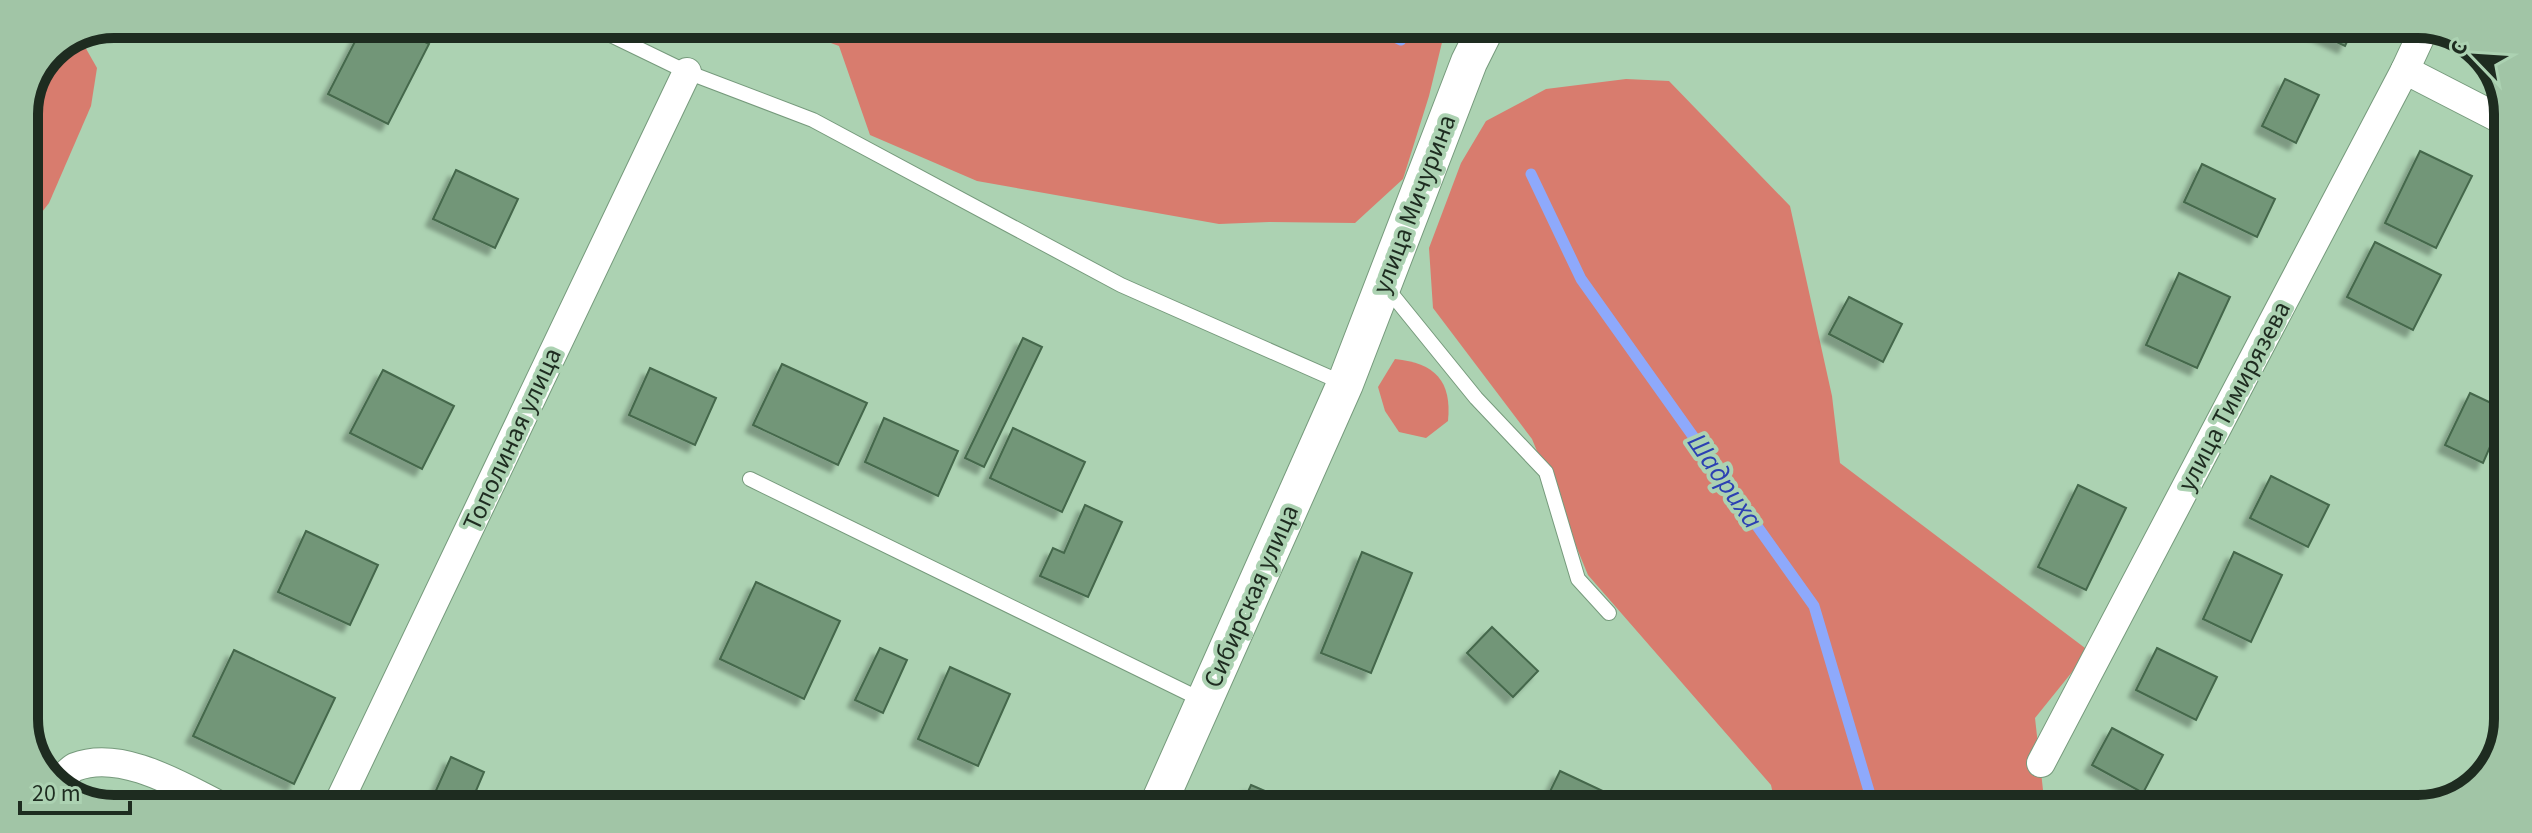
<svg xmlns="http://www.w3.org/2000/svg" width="2532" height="833" font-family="'Source Sans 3',sans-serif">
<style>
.green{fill:#d87c6e}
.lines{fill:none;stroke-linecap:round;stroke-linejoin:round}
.stream{stroke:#8ea9fb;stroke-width:11}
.building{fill:#729678;stroke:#44674b;stroke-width:2;filter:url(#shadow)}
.service-casing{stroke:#769a7c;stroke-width:16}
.minor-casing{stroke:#769a7c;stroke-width:30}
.tertiary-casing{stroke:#769a7c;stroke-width:38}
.service{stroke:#fff;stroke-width:14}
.minor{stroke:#fff;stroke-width:28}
.tertiary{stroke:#fff;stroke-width:36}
.labels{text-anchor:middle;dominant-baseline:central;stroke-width:8;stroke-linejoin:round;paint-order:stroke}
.street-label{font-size:26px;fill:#1e2c20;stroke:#acd2b2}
.water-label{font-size:28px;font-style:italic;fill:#2c40b3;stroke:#acd2b2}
.rim{fill:none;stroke:#1e2c20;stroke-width:10}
</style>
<defs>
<filter id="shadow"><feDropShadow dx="-7" dy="7" stdDeviation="2" flood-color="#0004"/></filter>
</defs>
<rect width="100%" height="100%" fill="#acd2b2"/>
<g class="green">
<path d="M782,25L1446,26L1429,96L1403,179L1355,223L1269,222L1219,224L977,181L870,135L839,46Z"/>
<path d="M80,38L97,68L91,106L49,203L24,235V113L51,50Z"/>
<path d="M1626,79L1669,81L1790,206L1832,396L1840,463L2089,651L2035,718L2045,808H1776L1771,785L1588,575L1532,439L1433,308L1429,248L1461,163L1486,121L1546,89Z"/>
<path d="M1395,359C1435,363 1452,381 1448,421L1426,438L1399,432L1385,411L1378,387Z"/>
</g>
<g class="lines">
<g class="stream">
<path d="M1374,26L1401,40"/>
<path d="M1531,174L1581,279L1814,606L1874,808"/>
</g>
</g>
<g class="building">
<path d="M364,24H391L429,44L388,124L328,94Z"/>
<path d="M2305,27H2354L2345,46Z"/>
<path d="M2285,79L2319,95L2296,143L2262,126Z"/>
<path d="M2420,151L2472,176L2436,248L2385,223Z"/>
<path d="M2202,164L2275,199L2257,237L2184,202Z"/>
<path d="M456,170L518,199L495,248L433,219Z"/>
<path d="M2375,242L2441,275L2413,330L2347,297Z"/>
<path d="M2179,273L2230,297L2197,368L2146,345Z"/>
<path d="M1849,297L1902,324L1883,362L1829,334Z"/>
<path d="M1023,338L1042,347L984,467L965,458Z"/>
<path d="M782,364L867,403L838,465L753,425Z"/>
<path d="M650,368L716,398L695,445L629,415Z"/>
<path d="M383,370L454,406L422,469L350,433Z"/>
<path d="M2470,393L2506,410L2483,463L2445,445Z"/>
<path d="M884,418L958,451L938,496L865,462Z"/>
<path d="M1013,428L1085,462L1062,512L990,478Z"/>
<path d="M2271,476L2329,505L2308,547L2250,518Z"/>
<path d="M2078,485L2126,508L2086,590L2038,567Z"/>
<path d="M1085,505L1122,522L1088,597L1040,576L1053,548L1064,553Z"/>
<path d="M306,531L378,565L350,625L278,592Z"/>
<path d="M1362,552L1412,573L1371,673L1321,653Z"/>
<path d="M2234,552L2282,575L2251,642L2203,619Z"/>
<path d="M756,582L840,621L804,699L720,659Z"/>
<path d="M1492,627L1538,671L1513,697L1467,653Z"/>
<path d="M880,648L907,660L883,713L855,700Z"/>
<path d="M2157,648L2217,677L2196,720L2136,690Z"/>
<path d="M234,650L335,698L294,784L193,736Z"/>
<path d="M950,667L1010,694L978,766L918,739Z"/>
<path d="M2112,728L2163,755L2143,793L2092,765Z"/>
<path d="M451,757L484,772L475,793L505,806H429Z"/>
<path d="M1560,771L1607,793L1600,808H1542Z"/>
<path d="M1251,785L1300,806L1299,807H1241Z"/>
</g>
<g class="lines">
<g class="service-casing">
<g id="service">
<path d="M590,25L687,72L813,120L1121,285L1345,384"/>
<path d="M1386,287L1476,398L1546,472L1578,579L1609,613"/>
<path d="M750,479L1202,700"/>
</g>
</g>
<g class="minor-casing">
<g id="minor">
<path d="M2405,70L2508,123"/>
<path d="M2041,763L2405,70L2425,27"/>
<path d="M57,784C62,779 69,770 75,767C121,749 181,786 221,806"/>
<path d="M337,806L687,72"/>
</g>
</g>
<g class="tertiary-casing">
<path id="tertiary" d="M1157,807L1345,384L1469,62L1487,26"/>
</g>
<use href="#service" class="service"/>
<use href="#minor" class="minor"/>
<use href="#tertiary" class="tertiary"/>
</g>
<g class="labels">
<g class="street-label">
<text transform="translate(1414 204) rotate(-69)">улица Мичурина</text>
<text transform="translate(2234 396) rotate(-62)">улица Тимирязева</text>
<text transform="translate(512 439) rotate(-65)">Тополиная улица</text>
<text transform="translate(1251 596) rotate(-66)">Сибирская улица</text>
</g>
<g class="water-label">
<text transform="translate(1725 481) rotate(55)">Шадриха</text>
</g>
</g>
<path d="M0 0H2532V833H0ZM114 38H2418A76 76 0 0 1 2494 114V719A76 76 0 0 1 2418 795H114A76 76 0 0 1 38 719V114A76 76 0 0 1 114 38Z" fill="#a1c5a6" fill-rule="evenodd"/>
<path class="rim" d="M114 38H2418A76 76 0 0 1 2494 114V719A76 76 0 0 1 2418 795H114A76 76 0 0 1 38 719V114A76 76 0 0 1 114 38Z"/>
<g transform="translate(2476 56) rotate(295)" stroke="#acd2b2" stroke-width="6" paint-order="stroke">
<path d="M0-6L14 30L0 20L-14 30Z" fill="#1e2c20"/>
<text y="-12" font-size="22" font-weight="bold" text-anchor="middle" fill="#1e2c20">С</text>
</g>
<path d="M20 801v12h110v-12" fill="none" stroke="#1e2c20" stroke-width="4"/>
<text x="32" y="801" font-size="24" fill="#1e2c20" stroke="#acd2b2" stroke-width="6" paint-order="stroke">20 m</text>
</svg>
